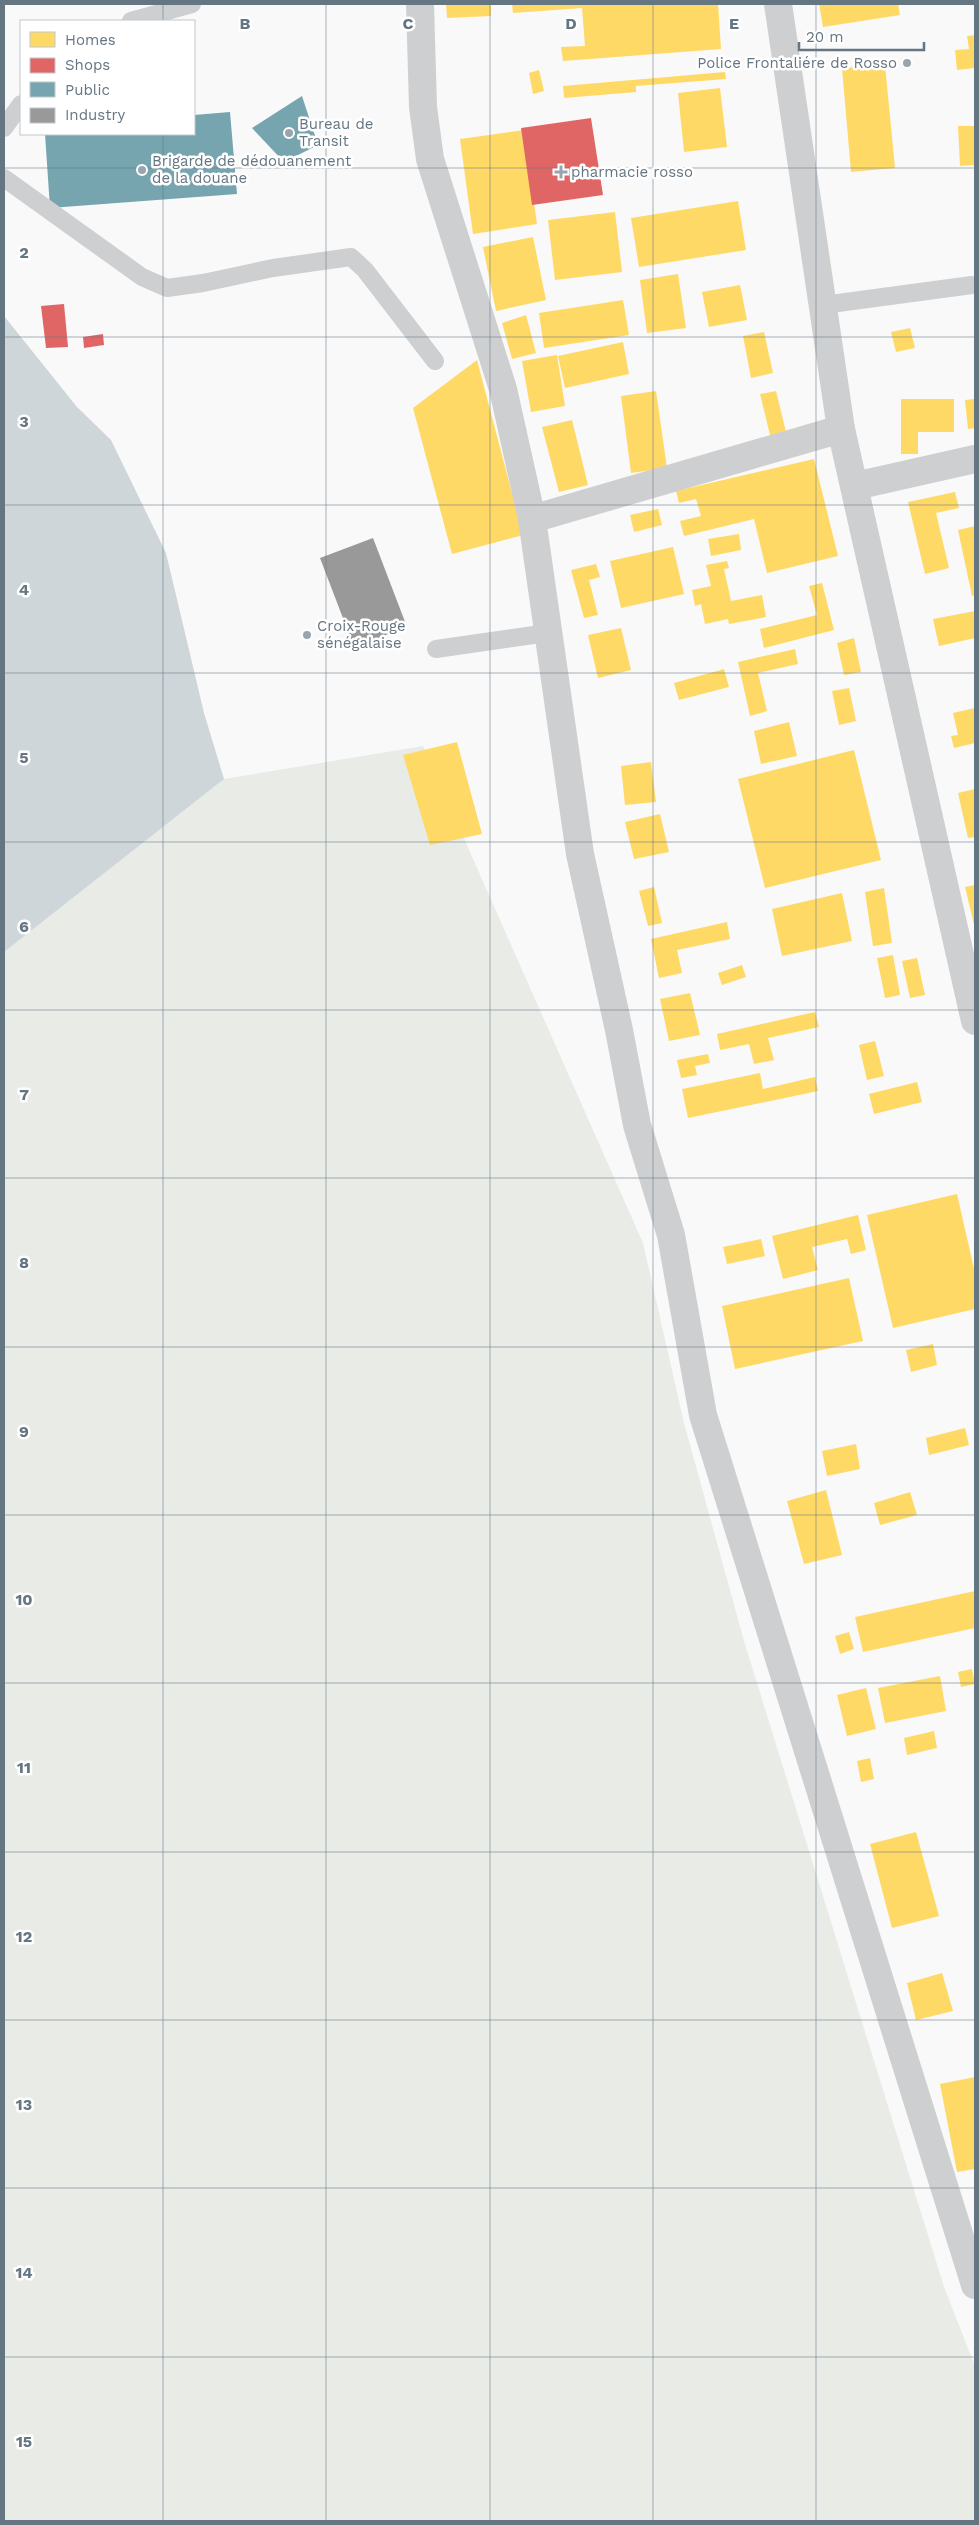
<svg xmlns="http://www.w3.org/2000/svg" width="979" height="2525" font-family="'Work Sans',sans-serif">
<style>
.green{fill:#e8ebe6}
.water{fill:#ced6d9}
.homes{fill:#ffd966}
.shops{fill:#e06666}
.public{fill:#76a5af}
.industry{fill:#999}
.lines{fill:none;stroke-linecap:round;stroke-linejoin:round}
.service{stroke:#cecfd0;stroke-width:18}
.minor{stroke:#cecfd0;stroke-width:28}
.grid{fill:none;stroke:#657683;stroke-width:1;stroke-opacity:0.55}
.poi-dot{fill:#99a4ac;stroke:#fff;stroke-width:2}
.labels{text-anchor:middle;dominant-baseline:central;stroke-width:5;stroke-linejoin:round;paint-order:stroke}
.poi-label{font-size:15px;fill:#657683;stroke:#fff;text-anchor:start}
.grid-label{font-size:16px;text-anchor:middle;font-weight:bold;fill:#657683;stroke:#fff;stroke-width:5;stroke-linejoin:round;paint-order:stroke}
</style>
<rect width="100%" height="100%" fill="#f9f9f9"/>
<path class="green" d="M423,746L643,1243L684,1423L744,1641L944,2287L975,2366V2521H4V952L224,779Z"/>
<path class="water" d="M4,316L77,407L111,440L166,553L204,713L224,779L4,952Z"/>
<g class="homes">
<path d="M446,4H491V16L447,18Z"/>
<path d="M512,4H718L721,49L563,61L561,47L585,46L582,8L513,13Z"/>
<path d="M819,4H898L900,15L823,27Z"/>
<path d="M975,35V68L957,70L955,50L969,49L967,36Z"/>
<path d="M885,65L895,168L851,172L842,68Z"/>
<path d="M539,70L544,91L533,94L529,73Z"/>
<path d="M725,72L726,79L636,86V92L564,98L563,86Z"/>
<path d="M720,88L727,147L684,152L678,93Z"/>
<path d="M958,126H975V165L960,166Z"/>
<path d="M524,130L537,224L473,234L460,139Z"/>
<path d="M738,201L746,250L639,267L631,218Z"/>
<path d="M615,212L622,272L555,280L548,220Z"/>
<path d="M533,237L546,300L496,311L483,247Z"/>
<path d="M678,274L686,328L647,333L640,280Z"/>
<path d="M740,285L747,320L709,327L702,292Z"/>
<path d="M623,300L629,335L544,348L539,313Z"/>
<path d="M526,315L536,353L512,359L502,323Z"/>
<path d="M910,328L915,348L896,352L891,332Z"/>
<path d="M764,332L773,373L751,378L743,336Z"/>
<path d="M623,342L629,374L565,388L558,356Z"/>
<path d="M557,355L565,406L531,412L522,361Z"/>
<path d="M477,360L523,535L452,554L413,408Z"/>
<path d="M656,391L667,468L631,473L621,396Z"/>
<path d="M776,391L787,436L771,439L760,394Z"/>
<path d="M901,399H954V432H918V454H901Z"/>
<path d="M975,399V428L968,429L965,400Z"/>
<path d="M572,420L588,485L559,492L542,427Z"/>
<path d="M814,459L838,556L767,573L754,519L684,536L680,521L701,516L696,499L679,503L676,491Z"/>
<path d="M955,492L959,508L936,513L949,568L925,574L908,502Z"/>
<path d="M658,509L662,525L634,532L630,515Z"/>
<path d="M975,526V595L972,596L958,530Z"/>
<path d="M739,534L741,550L711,556L708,539Z"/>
<path d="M673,547L684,594L621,608L610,561Z"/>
<path d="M727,561L729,568L724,569L731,601L762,595L766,617L729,624L728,619L705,624L701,604L695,606L692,590L711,586L706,565Z"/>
<path d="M596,564L600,577L589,580L598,615L584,618L571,570Z"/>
<path d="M822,583L834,630L764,648L760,629L817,615L809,586Z"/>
<path d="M975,611V638L939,646L933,619Z"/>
<path d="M621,628L631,670L598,678L588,635Z"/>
<path d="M854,638L861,672L844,675L837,643Z"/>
<path d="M795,649L798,664L758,673L767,711L750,716L738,662Z"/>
<path d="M724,669L729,687L679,700L674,683Z"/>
<path d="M849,688L856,721L839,725L832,691Z"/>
<path d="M975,708V743L954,748L951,736L958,735L953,713Z"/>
<path d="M789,722L797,756L761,764L754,731Z"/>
<path d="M457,742L482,834L430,845L403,755Z"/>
<path d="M854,750L881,860L765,888L738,779Z"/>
<path d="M651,762L656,802L625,805L621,766Z"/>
<path d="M975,789V837L968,838L958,793Z"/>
<path d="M660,814L669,852L634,859L625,822Z"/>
<path d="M975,885V929L965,887Z"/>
<path d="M654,887L662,923L648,926L639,891Z"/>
<path d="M884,888L892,943L873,946L865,892Z"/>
<path d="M842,893L852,941L782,956L772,909Z"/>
<path d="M727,922L730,939L677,950L682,973L659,978L651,939Z"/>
<path d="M893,955L900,995L885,998L877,958Z"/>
<path d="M917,958L925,995L910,998L902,961Z"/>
<path d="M742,965L746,977L722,985L718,973Z"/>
<path d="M690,993L700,1035L669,1041L660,999Z"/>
<path d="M815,1012L819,1027L768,1038L774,1060L754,1064L749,1044L720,1050L717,1034Z"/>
<path d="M875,1041L884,1076L867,1080L859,1045Z"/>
<path d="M708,1054L710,1063L695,1066L697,1075L681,1078L677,1060Z"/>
<path d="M760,1073L763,1089L815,1077L818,1091L688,1118L682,1089Z"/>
<path d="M917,1082L922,1102L874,1114L869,1094Z"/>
<path d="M957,1194L975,1273V1309L893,1328L867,1215Z"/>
<path d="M858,1215L866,1250L851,1254L847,1239L812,1247L818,1270L783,1279L772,1236Z"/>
<path d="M761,1239L765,1256L727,1264L723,1247Z"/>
<path d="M849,1278L863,1341L735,1369L722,1306Z"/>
<path d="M933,1344L937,1365L911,1372L906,1350Z"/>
<path d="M965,1428L969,1445L929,1455L926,1438Z"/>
<path d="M856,1444L860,1469L827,1476L822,1451Z"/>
<path d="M826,1490L842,1555L804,1564L787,1501Z"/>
<path d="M910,1492L917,1515L880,1525L874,1503Z"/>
<path d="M975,1591V1628L863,1652L855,1617Z"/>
<path d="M849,1632L854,1649L840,1654L835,1636Z"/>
<path d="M972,1669L975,1684L961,1687L958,1672Z"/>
<path d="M940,1676L946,1711L885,1723L878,1688Z"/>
<path d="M866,1688L876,1729L847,1736L837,1695Z"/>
<path d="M934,1731L937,1748L907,1755L904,1738Z"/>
<path d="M870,1758L874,1779L861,1782L857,1761Z"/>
<path d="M916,1832L939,1916L892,1928L870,1844Z"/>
<path d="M942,1973L953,2011L916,2020L907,1983Z"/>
<path d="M975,2077V2169L957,2172L940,2084Z"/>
</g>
<g class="shops">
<path d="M591,118L603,195L532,205L521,128Z"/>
<path d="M64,304L68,347L46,348L41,306Z"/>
<path d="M103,334L104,345L84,348L83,337Z"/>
</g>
<g class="public">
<path d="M302,96L318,145L284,162L252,128Z"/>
<path d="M230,112L237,194L50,208L45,134H194V115Z"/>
</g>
<path class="industry" d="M373,538L407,627L354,647L320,558Z"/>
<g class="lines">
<g class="service">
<path d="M131,21L192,4"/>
<path d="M4,128L21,104"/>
<path d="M4,178L142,277L167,288L203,283L273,268L351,257L365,270L435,361"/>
<path d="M823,305L972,285"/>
<path d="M436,649L548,633"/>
</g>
<g class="minor">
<path d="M420,4L423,107L430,159L503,389L532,519L580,854L619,1030L637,1125L671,1235L703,1415L975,2285"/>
<path d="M778,4L841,429L975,1021"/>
<path d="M855,486L975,459"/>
<path d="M532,519L841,429"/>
</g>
</g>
<path class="grid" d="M163,4V21M326,4V2521M490,4V2521M653,4V2521M816,4V2521M163,134V2521M4,168H975M4,337H975M4,505H975M4,673H975M4,842H975M4,1010H975M4,1178H975M4,1347H975M4,1515H975M4,1683H975M4,1852H975M4,2020H975M4,2188H975M4,2357H975"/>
<g class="poi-dot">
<circle cx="907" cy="63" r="5"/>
<circle cx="289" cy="133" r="5"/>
<circle cx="142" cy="170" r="5"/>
<path d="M558.5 164.5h5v5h5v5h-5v5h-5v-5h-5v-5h5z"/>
<circle cx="307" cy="635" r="5"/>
</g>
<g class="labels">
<g class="poi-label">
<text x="897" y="63" text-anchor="end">Police Frontaliére de Rosso</text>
<text x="299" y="124">Bureau de<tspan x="299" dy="17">Transit</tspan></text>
<text x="152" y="161">Brigarde de dédouanement<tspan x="152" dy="17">de la douane</tspan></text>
<text x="571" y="172">pharmacie rosso</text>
<text x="317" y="626">Croix-Rouge<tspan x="317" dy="17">sénégalaise</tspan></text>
</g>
</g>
<g class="grid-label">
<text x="245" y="29">B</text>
<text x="408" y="29">C</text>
<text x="571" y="29">D</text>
<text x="734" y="29">E</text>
<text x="24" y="258">2</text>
<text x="24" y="427">3</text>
<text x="24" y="595">4</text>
<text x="24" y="763">5</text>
<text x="24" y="932">6</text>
<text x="24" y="1100">7</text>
<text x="24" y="1268">8</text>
<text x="24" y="1437">9</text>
<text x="24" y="1605">10</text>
<text x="24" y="1773">11</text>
<text x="24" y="1942">12</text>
<text x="24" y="2110">13</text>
<text x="24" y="2278">14</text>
<text x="24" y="2447">15</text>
</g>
<rect width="979" height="2525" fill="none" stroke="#657683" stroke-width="10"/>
<rect x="20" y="20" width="175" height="115" fill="#ffffff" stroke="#c1c8cd"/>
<rect x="30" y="32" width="25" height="15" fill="#ffd966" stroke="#c1c8cd"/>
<text x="65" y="45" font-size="15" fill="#657683">Homes</text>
<rect x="30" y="58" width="25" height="15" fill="#e06666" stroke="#c1c8cd"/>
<text x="65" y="70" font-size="15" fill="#657683">Shops</text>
<rect x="30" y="82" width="25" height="15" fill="#76a5af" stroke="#c1c8cd"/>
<text x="65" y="95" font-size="15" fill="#657683">Public</text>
<rect x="30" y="108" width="25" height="15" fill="#999999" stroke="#c1c8cd"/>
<text x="65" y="120" font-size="15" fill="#657683">Industry</text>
<path d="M799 42v8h125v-8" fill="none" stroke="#657683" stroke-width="2.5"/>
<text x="806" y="42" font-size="15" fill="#657683" stroke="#ffffff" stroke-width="4" paint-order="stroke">20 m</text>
</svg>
